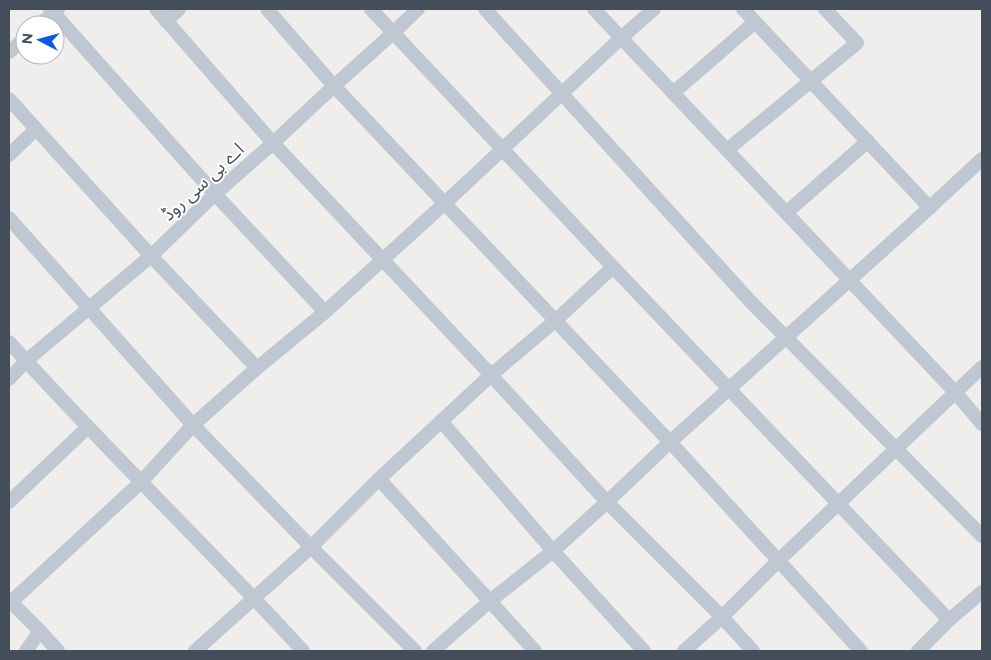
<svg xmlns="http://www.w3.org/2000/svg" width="991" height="660" font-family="Montserrat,'Noto Sans Arabic',sans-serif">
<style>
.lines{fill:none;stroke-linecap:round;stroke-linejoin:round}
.minor{stroke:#bfc7d3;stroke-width:14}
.labels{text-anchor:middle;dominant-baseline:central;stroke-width:4;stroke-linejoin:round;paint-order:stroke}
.street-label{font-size:18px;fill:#444e5b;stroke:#fff}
</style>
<rect width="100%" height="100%" fill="#f0eded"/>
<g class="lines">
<g class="minor">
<path d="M50,9L215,194L325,312"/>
<path d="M156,9L273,143L491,375L607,502L722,617L753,651"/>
<path d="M267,9L334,86L670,442L861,651"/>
<path d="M485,9L750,301L982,536"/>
<path d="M594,9L955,392L982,424"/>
<path d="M743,9L930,208"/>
<path d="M166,21L179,9"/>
<path d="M39,25L58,9"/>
<path d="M9,52L25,38"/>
<path d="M673,93L755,22"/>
<path d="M9,99L151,256L257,368"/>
<path d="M727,150L857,43L825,9"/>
<path d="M9,155L36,129"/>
<path d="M786,213L868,141"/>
<path d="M9,218L193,425L311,547L415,651"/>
<path d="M613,267L949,620"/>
<path d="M9,342C104,448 207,546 303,651"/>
<path d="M9,379L26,361L151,256L215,194L273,143L334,86L393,33L418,9"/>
<path d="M441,421L553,551L644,651"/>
<path d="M379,479L535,651"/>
<path d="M9,502L88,427"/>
<path d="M9,600L40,631L26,651"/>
<path d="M11,602L141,482L193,425L257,368L325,312L445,203L621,38L654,9"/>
<path d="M40,631L58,651"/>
<path d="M195,651L311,547L379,479L491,375L555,321L613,267L371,9"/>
<path d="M433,651L490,601L553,551L607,502L670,442L914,222L982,159"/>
<path d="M684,651L722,617L778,561L982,367"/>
<path d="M918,651L949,620L982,592"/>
</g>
</g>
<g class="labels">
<g class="street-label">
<text transform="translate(203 182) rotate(-43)">اے بی سی روڈ</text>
</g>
</g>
<rect width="991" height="660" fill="none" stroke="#444e5b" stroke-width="20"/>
<g transform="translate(40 40) rotate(276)"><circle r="24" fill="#ffffff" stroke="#b4b8bd"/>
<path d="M0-4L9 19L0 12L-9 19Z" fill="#0d54e9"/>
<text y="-8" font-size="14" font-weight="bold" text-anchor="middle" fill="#444e5b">N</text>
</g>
</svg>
